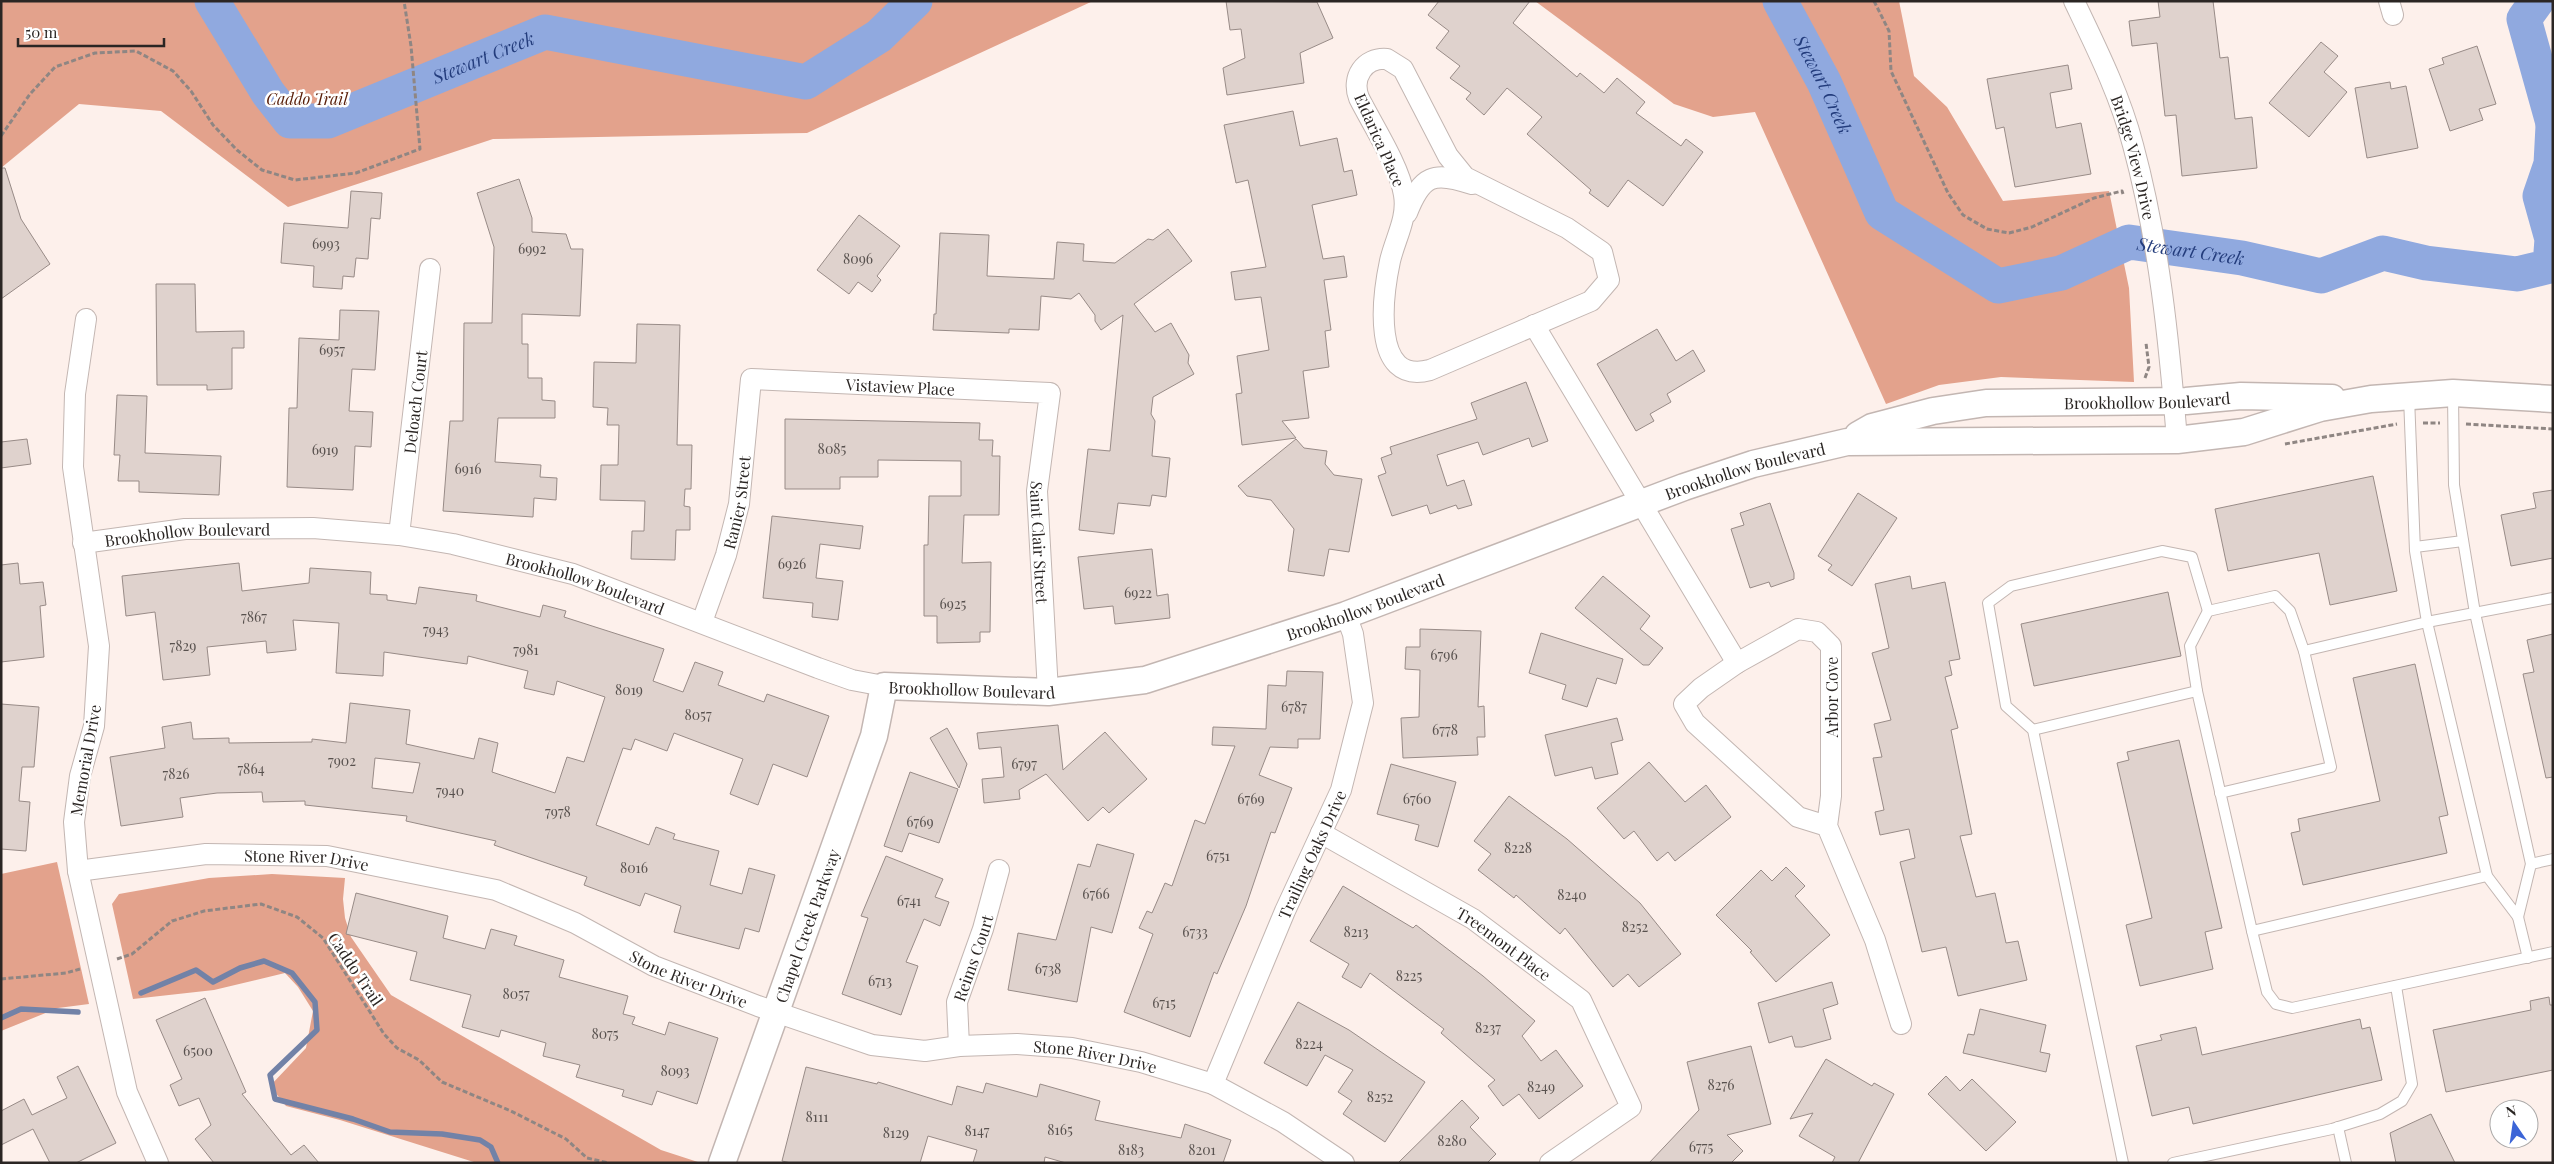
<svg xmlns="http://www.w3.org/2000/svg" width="2554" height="1164" font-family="'Playfair Display',serif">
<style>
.forest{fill:#e3a28c}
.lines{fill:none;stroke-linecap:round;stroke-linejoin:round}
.stream{stroke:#7282a7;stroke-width:5.5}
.river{stroke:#90a9df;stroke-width:35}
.building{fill:#dfd2cd;stroke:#988b87;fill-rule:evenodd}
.service-casing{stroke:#c3b6b2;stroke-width:12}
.minor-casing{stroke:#c3b6b2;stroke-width:22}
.tertiary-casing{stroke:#c3b6b2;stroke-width:29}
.path{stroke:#8f8683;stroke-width:3;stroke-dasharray:5 2.5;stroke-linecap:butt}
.service{stroke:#fff;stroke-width:10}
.minor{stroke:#fff;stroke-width:20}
.tertiary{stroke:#fff;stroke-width:26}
.labels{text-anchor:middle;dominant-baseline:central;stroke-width:5;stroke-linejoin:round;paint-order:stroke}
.number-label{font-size:14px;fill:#58514e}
.park-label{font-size:16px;font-style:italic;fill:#5a200b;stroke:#fff}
.street-label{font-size:16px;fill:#2b2624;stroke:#fff}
.water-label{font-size:18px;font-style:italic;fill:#233c7c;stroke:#fff}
</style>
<rect width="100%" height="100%" fill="#fdf0eb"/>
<g class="forest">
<path d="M1,1H1093L807,133L493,139L288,207L161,111L79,104L1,168Z"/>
<path d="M1535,1H1899L1914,76L1947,107L2003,201L2109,191L2129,288L2134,382L2001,377L1939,385L1886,404L1755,112L1713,117L1674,104Z"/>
<path d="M57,862L89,1004L58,1008L1,1031V874Z"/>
<path d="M272,874L345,878L343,899L345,918L351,937L391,995L661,1150L701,1163H477L340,1120L286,1106L270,1086L306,1048L313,1011L298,987L285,973L214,990L133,999L112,904L119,894L209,878Z"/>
</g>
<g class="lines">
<g class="stream">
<path d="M141,993L196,970L213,982L240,968L264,961L292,973L315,1002L317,1030L270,1075L275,1099L353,1119L390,1132L442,1134L480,1140L491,1147L498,1163"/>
<path d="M1,1018L21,1009L78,1012"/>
</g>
<g class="river">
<path id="s1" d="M212,1L268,93L290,121H328L545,32L806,82L879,36L915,1"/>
<path id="s2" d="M1780,1L1824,82L1882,213L1998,286L2061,273L2129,242L2242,258L2321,276L2383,253L2426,263L2517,274L2550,266L2552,239L2540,196L2551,164L2553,126"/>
<path d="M2537,1L2524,19L2553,123"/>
</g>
</g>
<g class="building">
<path d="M1226,1L1317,2L1333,38L1300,53L1304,83L1227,95L1223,68L1245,58L1241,29L1230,30Z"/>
<path d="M1439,1H1530L1513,23L1577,77L1580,73L1604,93L1617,78L1645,102L1636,113L1681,146L1686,139L1703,152L1663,206L1628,180L1608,207L1589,193L1591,190L1527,134L1542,117L1507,88L1484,115L1466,99L1471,93L1450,78L1460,66L1436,48L1449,31L1428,15Z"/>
<path d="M2158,1H2213L2220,58L2228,57L2235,119L2252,117L2257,168L2182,176L2176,115L2165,116L2157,43L2132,46L2129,21L2160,17Z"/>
<path d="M2321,42L2338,56L2324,72L2347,92L2309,137L2269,103Z"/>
<path d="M2477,46L2496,104L2479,109L2483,120L2450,131L2429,69L2444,64L2442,58Z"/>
<path d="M2068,65L2072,89L2050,93L2056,128L2081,123L2091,174L2015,187L2004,127L1996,129L1987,79Z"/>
<path d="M2390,82L2391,89L2406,86L2418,148L2367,158L2355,88Z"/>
<path d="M1293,111L1300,146L1337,138L1344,172L1352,170L1357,195L1312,205L1323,259L1344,256L1347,277L1324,280L1331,330L1325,331L1329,367L1303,371L1309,418L1282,421L1296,438L1242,445L1236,394L1242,393L1237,356L1269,350L1261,297L1235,300L1231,272L1266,267L1248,180L1236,183L1224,125Z"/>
<path d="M1,168H5L21,219L50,264L1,299Z"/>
<path d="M519,179L532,218V232L566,234L571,249H583L580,316L522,314V344H528V378H542V400L555,401V418H498L495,462L541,465L540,477L557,478L556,500L534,498L533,517L443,511L450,421H463L464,323H492L494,247L477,193Z"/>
<path d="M351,191L382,193L380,219L371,218L368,259L356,258L354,277L343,276L342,289L313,287L314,266L281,263L284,223L348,228Z"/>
<path d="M859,215L900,246L877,276L881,280L872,292L858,282L849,294L817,270Z"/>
<path d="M1168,229L1192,261L1134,304L1155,332L1171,323L1189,355L1188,363L1194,374L1153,397L1151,414L1155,421L1152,456L1170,458L1166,497L1152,495L1150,506L1118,503L1114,534L1079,530L1088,449L1110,451L1123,315L1101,330L1095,321V315L1079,293L1071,299L1041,296L1039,330L1009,329V333L933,330L934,314H936L940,233L989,235L987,276L1054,279L1057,242L1084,244L1083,261L1115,263L1148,239L1153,240Z"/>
<path d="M156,284H195L196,332L244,331V348H232V389L207,390V385H157Z"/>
<path d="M340,310L379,311L375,370L352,369L349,411L373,412L371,447L355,446L353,490L287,487L289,408H297L299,338L339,340Z"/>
<path d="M637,324L680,325L677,445H692L691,489H685L684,506L690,507V530H676L675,560L631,559L632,531H644L645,501L600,500L601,465H618L619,425H607L608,408L593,407L594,362L636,363Z"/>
<path d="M1657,329L1676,361L1693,350L1705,371L1667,394L1671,402L1650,414L1654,421L1636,431L1597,364Z"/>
<path d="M1526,382L1548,441L1532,447L1529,438L1483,455L1478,442L1437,455L1447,486L1464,480L1472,505L1458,509L1456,505L1430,514L1427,505L1392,516L1378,476L1386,473L1381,458L1392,454L1390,447L1477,419L1471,403Z"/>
<path d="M117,395L147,396L145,453L221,456L219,495L139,492V481H118L120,455H114Z"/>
<path d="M785,419L980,423L979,440H993L992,456H1000L999,515H964L962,563L991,562L990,632H980V642L937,643V616H924V545H928L929,496H961V461L878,460V477H840V489H785Z"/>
<path d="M27,439L31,464L1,468V442Z"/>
<path d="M1296,439L1304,448L1327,451L1325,464L1334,475L1362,479L1349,552L1329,549L1324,576L1288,571L1294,529L1271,500L1247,496L1238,486Z"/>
<path d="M2373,476L2397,591L2330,605L2319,553L2228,571L2215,509Z"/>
<path d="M2553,490V558L2511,566L2501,515L2536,508L2533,493Z"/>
<path d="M1858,493L1897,518L1852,586L1828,570L1832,565L1818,556Z"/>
<path d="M1770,503L1794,573V579L1771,587L1769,582L1750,588L1731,529L1744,525L1740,513Z"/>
<path d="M772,516L863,526L860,549L820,544L816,578L843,581L838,620L812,617L813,603L763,598Z"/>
<path d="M1152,549L1157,596L1168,594L1170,618L1115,624L1113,606L1084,609L1078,557Z"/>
<path d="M18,563L20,584L43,582L46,605L40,606L44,657L1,662V565Z"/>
<path d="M239,563L242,591L309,583L310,568L371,572L370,594L387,595V600L416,604L419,587L477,595L476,601L540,617L543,605L566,611L564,617L664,649L653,681L683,692L695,662L723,672L718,685L764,702L767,694L829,716L807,777L773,764L758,805L730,794L743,759L674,733L667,751L635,739L631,750L623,748L596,825L649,845L656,827L675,834L673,839L719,851L710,885L742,894L749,868L775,875L759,932L745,928L739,949L674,932L681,906L645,893L640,906L584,885L587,877L494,845L496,841L406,821L407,816L305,805V801L263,802L262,792L217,793L180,798L183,817L121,826L110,757L165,748L162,727L191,722L193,739L229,738V743L312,742V739L346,743L350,703L410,710L406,744L474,759L479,738L498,743L492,772L555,793L567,757L584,762L605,697L557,681L554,695L524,688L528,671L468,656L467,664L384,652L383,676L336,673L339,623L293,620L296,650L267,653L266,641L207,647L210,675L163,680L155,612L126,616L122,576ZM375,758L420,763L413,793L372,788Z"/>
<path d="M1603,576L1650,616L1640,629L1663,648L1649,665H1643L1575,608Z"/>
<path d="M1910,576L1912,589L1945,582L1960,659L1949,661L1952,675L1945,677L1958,728L1951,730L1972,834L1960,836L1976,897L1995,893L2006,943L2018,941L2027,980L1958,996L1946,947L1922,952L1900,862L1915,858L1909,829L1880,835L1875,812L1884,810L1873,758L1882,757L1874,724L1891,720L1872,653L1889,648L1875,584Z"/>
<path d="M2168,592L2181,656L2034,686L2021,624Z"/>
<path d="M1420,629L1481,631L1478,707L1484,706L1485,737H1477L1478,755L1403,758L1401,718L1419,717L1420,670L1405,669L1406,647H1420Z"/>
<path d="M1541,633L1623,659L1616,684L1597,678L1587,707L1562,699L1566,685L1529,673Z"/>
<path d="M2553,634V777L2546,778L2523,674L2534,672L2527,640Z"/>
<path d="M2415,664L2448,815L2439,817L2447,853L2303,885L2291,833L2300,831L2298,819L2380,801L2353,678Z"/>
<path d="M1287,671L1323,672L1320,739H1298V748L1270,747L1259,775L1292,788L1275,833L1271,832L1246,906L1217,974L1214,972L1190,1037L1124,1012L1153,934L1139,928L1147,911L1152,913L1165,883L1172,886L1195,820L1205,824L1235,746L1212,745L1213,727L1266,729L1268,685L1286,686Z"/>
<path d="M1,704L39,707L34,767H22L19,801L30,802L26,851L1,849Z"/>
<path d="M1617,718L1623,740L1611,743L1618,774L1595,779L1592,767L1555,776L1545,735Z"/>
<path d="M1058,725L1063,770L1105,732L1147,779L1109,813L1103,807L1088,821L1046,774L1019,790L1020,799L984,803L982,779L1004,777L1001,747L979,749L977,733Z"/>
<path d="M947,728L967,764L959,788L930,738Z"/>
<path d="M2179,740L2222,928L2205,932L2213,969L2140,986L2126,925L2152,918L2117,763L2129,760L2127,752Z"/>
<path d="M1649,762L1685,802L1706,785L1731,817L1675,861L1668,852L1657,861L1634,831L1624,839L1597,808Z"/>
<path d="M1391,764L1456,782L1438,847L1415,840L1419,825L1377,814Z"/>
<path d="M910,772L958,789L939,843L909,833L902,852L884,846Z"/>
<path d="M1509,796L1567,839L1640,903L1681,954L1639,987L1628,974L1613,987L1565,928L1560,934L1516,895L1514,898L1478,870L1491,854L1474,841Z"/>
<path d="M1097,844L1134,854L1112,933L1091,927L1077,1002L1008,990L1018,933L1056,940L1078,864L1090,867Z"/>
<path d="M886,856L943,879L935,897L949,902L940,926L924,919L906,962L918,966L901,1015L842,994L868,918L861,916Z"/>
<path d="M1786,867L1805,886L1795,896L1830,935L1776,982L1750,952L1752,951L1716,915L1761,870L1772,881Z"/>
<path d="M1343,886L1413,928L1416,925L1483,976L1535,1021L1522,1036L1541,1061L1556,1050L1583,1086L1539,1119L1519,1094L1503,1106L1488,1086L1495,1080L1441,1033L1444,1029L1370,973L1361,988L1342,977L1349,964L1310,941Z"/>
<path d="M356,893L448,916L443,938L485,949L491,929L517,936L514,945L564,960L559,977L628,996L623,1014L635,1017L632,1024L665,1035L669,1022L718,1038L697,1104L657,1091L652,1105L622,1096L624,1090L576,1077L580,1065L543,1056L546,1043L501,1030L499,1037L462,1027L471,995L410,980L417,952L346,934Z"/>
<path d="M1832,982L1838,1004L1823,1009L1831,1039L1802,1047H1795L1792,1036L1769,1043L1758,1003Z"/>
<path d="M2549,997L2550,1005H2553V1070L2446,1092L2433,1030L2531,1010L2530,1001Z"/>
<path d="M205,998L246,1092L242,1094L291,1155L304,1145L319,1163H214L195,1139L211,1125L199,1098L179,1106L170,1085L182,1079L156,1020Z"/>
<path d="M1298,1002L1349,1030L1425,1082L1385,1142L1343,1114L1352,1101L1338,1092L1353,1070L1325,1055L1307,1086L1264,1063Z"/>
<path d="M1980,1009L2046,1025L2040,1052L2050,1054L2046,1072L1963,1053L1968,1034L1974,1035Z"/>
<path d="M2360,1019L2362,1029L2370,1027L2382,1080L2193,1124L2189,1107L2152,1116L2136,1046L2162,1040L2160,1035L2196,1027L2202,1055Z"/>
<path d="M1751,1046L1771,1124L1727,1135L1743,1151L1731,1163H1649L1699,1110L1687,1062Z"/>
<path d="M1826,1059L1872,1086L1874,1083L1894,1094L1858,1163H1832L1835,1157L1799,1136L1813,1113L1790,1119Z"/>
<path d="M78,1066L116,1143L76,1163H50L33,1129L1,1145V1111L24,1099L32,1115L67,1098L57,1077Z"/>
<path d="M806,1067L877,1084L878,1082L952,1105L957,1086L983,1093L986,1083L1037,1097L1040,1084L1100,1101L1095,1120L1181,1138L1185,1124L1231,1140L1223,1163H1066L1045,1157L1044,1163H973L977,1150L928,1136L920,1163H791L782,1161Z"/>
<path d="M1946,1076L1960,1091L1972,1079L2016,1122L1986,1151L1928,1094Z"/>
<path d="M1462,1100L1479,1118L1470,1127L1496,1154L1487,1163H1398Z"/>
<path d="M2431,1114L2455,1163H2396L2390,1133Z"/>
</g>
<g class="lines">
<g class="service-casing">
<g id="service">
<path d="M2409,397L2415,551L2427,622L2487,876L2518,917L2531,864L2475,613L2454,485L2453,393"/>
<path d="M2415,547L2463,541"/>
<path d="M2208,611L2190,646L2197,691L2252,931L2487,876"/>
<path d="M2033,730L2197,691"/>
<path d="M2220,793L2331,767L2304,651"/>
<path d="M2531,864L2553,859"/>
<path d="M2518,917L2528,958"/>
<path d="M2252,931L2267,992L2276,1004L2292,1008L2553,952"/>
<path d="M2338,1127L2346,1163"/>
<path d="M2123,1163L2033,730L2006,706L1988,603L2011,586L2162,551L2192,557L2208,611L2275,596L2290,611L2304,651L2427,622L2553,598"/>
<path d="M2173,1163L2332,1129L2380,1114L2402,1101L2412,1084L2396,986"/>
</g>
</g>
<g class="minor-casing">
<g id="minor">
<path id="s3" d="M2074,1C2096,47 2120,95 2133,145C2159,241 2169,340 2177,440"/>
<path d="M2389,1L2393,15"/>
<path d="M1387,59L1403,69L1448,156L1465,177L1567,228L1602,252L1609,280L1591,301L1430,370C1370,386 1383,294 1390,261C1395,239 1408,218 1404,195C1400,167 1372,124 1359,98C1351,78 1364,57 1387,59Z"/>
<path d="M1407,213C1422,175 1433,171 1472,184"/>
<path d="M86,319L75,394L73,467L99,646L94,726L80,776L74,822L78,871L127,1092L158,1163"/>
<path d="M1534,325L1737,663"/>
<path id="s4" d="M399,535L430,269"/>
<path id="s5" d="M83,543L185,529L313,528L399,535L453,544L573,574L818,668L852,680L884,686"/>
<path id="s6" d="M702,622L726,555L739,504L751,379L1050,393L1037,491L1048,692"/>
<path d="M1827,826L1798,817L1695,723L1684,704L1701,688L1737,663L1798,629L1817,632L1831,646V796L1827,826L1875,940L1901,1024"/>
<path id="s7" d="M1321,833L1473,919L1581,1000L1631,1107L1550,1163"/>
<path id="s8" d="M78,871L206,854L327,856L496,890L575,923L654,966L758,1006L872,1045L925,1051L959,1046L1017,1044L1072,1048L1141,1062L1213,1084L1283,1122L1344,1163"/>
<path id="s9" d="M959,1046L957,1002L983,929L999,870"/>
<path id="s10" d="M1213,1084L1285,911L1341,790L1363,703L1353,634L1346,615"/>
</g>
</g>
<g class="tertiary-casing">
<g id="tertiary">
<path id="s11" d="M1858,435L1872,427L1933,411L1986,403L2186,401L2241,396L2332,398"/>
<path id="s12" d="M722,1163L874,736L884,686L1048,692L1145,680L1346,615L1684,487L1753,464L1847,442L2177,440L2244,432L2320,408L2371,399L2453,393L2553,399"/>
</g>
</g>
<g class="path">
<path d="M1874,1L1889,31L1891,71L1948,193L1963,215L1987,229L2009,233L2032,227L2094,198L2122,191L2123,194"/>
<path d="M1,136L30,94L55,67L95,53L136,51L173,71L191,91L213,125L237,150L262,170L295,180L356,173L420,149L411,46L404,1"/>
<path d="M2145,378L2149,367L2146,343"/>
<path d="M2423,423H2440"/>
<path d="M2466,424L2553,429"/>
<path d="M2285,444L2397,424"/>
<path d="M117,959L132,954L172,921L204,911L261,904L297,917L323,938L384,1034L397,1048L419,1060L442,1082L511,1111L566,1139L587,1158L609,1163"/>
<path d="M1,979L66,973L80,969"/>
</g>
<use href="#service" class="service"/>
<use href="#minor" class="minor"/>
<use href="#tertiary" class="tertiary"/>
</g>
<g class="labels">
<g class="number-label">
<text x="326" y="243">6993</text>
<text x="532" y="248">6992</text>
<text x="858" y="258">8096</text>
<text x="332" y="349">6957</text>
<text x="832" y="448">8085</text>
<text x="325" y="449">6919</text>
<text x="468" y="468">6916</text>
<text x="792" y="563">6926</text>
<text x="1138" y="592">6922</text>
<text x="953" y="603">6925</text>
<text x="254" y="616">7867</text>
<text x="436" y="629">7943</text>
<text x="183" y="645">7829</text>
<text x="526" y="649">7981</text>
<text x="1444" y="654">6796</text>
<text x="629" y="689">8019</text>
<text x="1294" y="706">6787</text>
<text x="698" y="714">8057</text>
<text x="1445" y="729">6778</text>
<text x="342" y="760">7902</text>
<text x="1024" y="763">6797</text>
<text x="251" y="768">7864</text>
<text x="176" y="773">7826</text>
<text x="450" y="790">7940</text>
<text x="1251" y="798">6769</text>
<text x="1417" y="798">6760</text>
<text x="558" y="811">7978</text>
<text x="920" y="821">6769</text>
<text x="1518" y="847">8228</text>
<text x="1218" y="855">6751</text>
<text x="634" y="867">8016</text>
<text x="1096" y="893">6766</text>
<text x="1572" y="894">8240</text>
<text x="909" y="900">6741</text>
<text x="1635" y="926">8252</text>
<text x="1195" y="931">6733</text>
<text x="1356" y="931">8213</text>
<text x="1048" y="968">6738</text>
<text x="1409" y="975">8225</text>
<text x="880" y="980">6713</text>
<text x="516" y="993">8057</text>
<text x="1164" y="1002">6715</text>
<text x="1488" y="1027">8237</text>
<text x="605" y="1033">8075</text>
<text x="1309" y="1043">8224</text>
<text x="198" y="1050">6500</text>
<text x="675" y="1070">8093</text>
<text x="1721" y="1084">8276</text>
<text x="1541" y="1086">8249</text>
<text x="1380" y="1096">8252</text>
<text x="817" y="1116">8111</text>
<text x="1060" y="1129">8165</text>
<text x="977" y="1130">8147</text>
<text x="896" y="1132">8129</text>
<text x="1452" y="1140">8280</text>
<text x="1701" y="1146">6775</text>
<text x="1131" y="1149">8183</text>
<text x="1202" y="1149">8201</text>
</g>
<g class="park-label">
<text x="307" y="98">Caddo Trail</text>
</g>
<g class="street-label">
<text transform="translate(1380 140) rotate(66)">Eldarica Place</text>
<text stroke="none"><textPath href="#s3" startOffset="168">Bridge View Drive</textPath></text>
<text stroke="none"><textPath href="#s6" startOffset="399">Vistaview Place</textPath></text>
<text stroke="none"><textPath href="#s11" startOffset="294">Brookhollow Boulevard</textPath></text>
<text stroke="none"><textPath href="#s4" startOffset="134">Deloach Court</textPath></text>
<text stroke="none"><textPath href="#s12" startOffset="1402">Brookhollow Boulevard</textPath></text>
<text stroke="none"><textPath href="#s6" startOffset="125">Ranier Street</textPath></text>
<text stroke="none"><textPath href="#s5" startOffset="105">Brookhollow Boulevard</textPath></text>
<text stroke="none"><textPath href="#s6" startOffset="699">Saint Clair Street</textPath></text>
<text stroke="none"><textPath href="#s5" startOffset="510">Brookhollow Boulevard</textPath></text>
<text stroke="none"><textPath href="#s12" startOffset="998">Brookhollow Boulevard</textPath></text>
<text stroke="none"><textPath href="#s12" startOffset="592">Brookhollow Boulevard</textPath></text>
<text transform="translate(1831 697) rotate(-90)">Arbor Cove</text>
<text transform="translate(85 760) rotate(-80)">Memorial Drive</text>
<text stroke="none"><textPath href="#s10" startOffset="250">Trailing Oaks Drive</textPath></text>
<text stroke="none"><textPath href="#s8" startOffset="230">Stone River Drive</textPath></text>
<text stroke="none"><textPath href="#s12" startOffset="252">Chapel Creek Parkway</textPath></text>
<text stroke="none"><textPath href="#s7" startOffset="214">Treemont Place</textPath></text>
<text stroke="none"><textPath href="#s9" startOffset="91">Reims Court</textPath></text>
<text transform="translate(356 969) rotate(56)">Caddo Trail</text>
<text stroke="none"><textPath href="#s8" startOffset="635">Stone River Drive</textPath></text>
<text stroke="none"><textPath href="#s8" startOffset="1055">Stone River Drive</textPath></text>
</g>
<g class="water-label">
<text stroke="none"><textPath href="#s1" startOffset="349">Stewart Creek</textPath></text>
<text stroke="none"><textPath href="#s2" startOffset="94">Stewart Creek</textPath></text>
<text stroke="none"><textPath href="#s2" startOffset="574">Stewart Creek</textPath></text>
</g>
</g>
<rect width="2554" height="1164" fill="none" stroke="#2b2624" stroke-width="5"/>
<g transform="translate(2514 1124) rotate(347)"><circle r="24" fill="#ffffff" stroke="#aaa8a7"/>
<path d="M0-4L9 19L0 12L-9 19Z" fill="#3c65d7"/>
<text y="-8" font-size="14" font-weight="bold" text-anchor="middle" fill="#2b2624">N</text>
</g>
<path d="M18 38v8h146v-8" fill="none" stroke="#2b2624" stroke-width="2.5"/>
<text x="25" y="38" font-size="15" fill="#2b2624" stroke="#ffffff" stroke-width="4" paint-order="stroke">50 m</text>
</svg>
